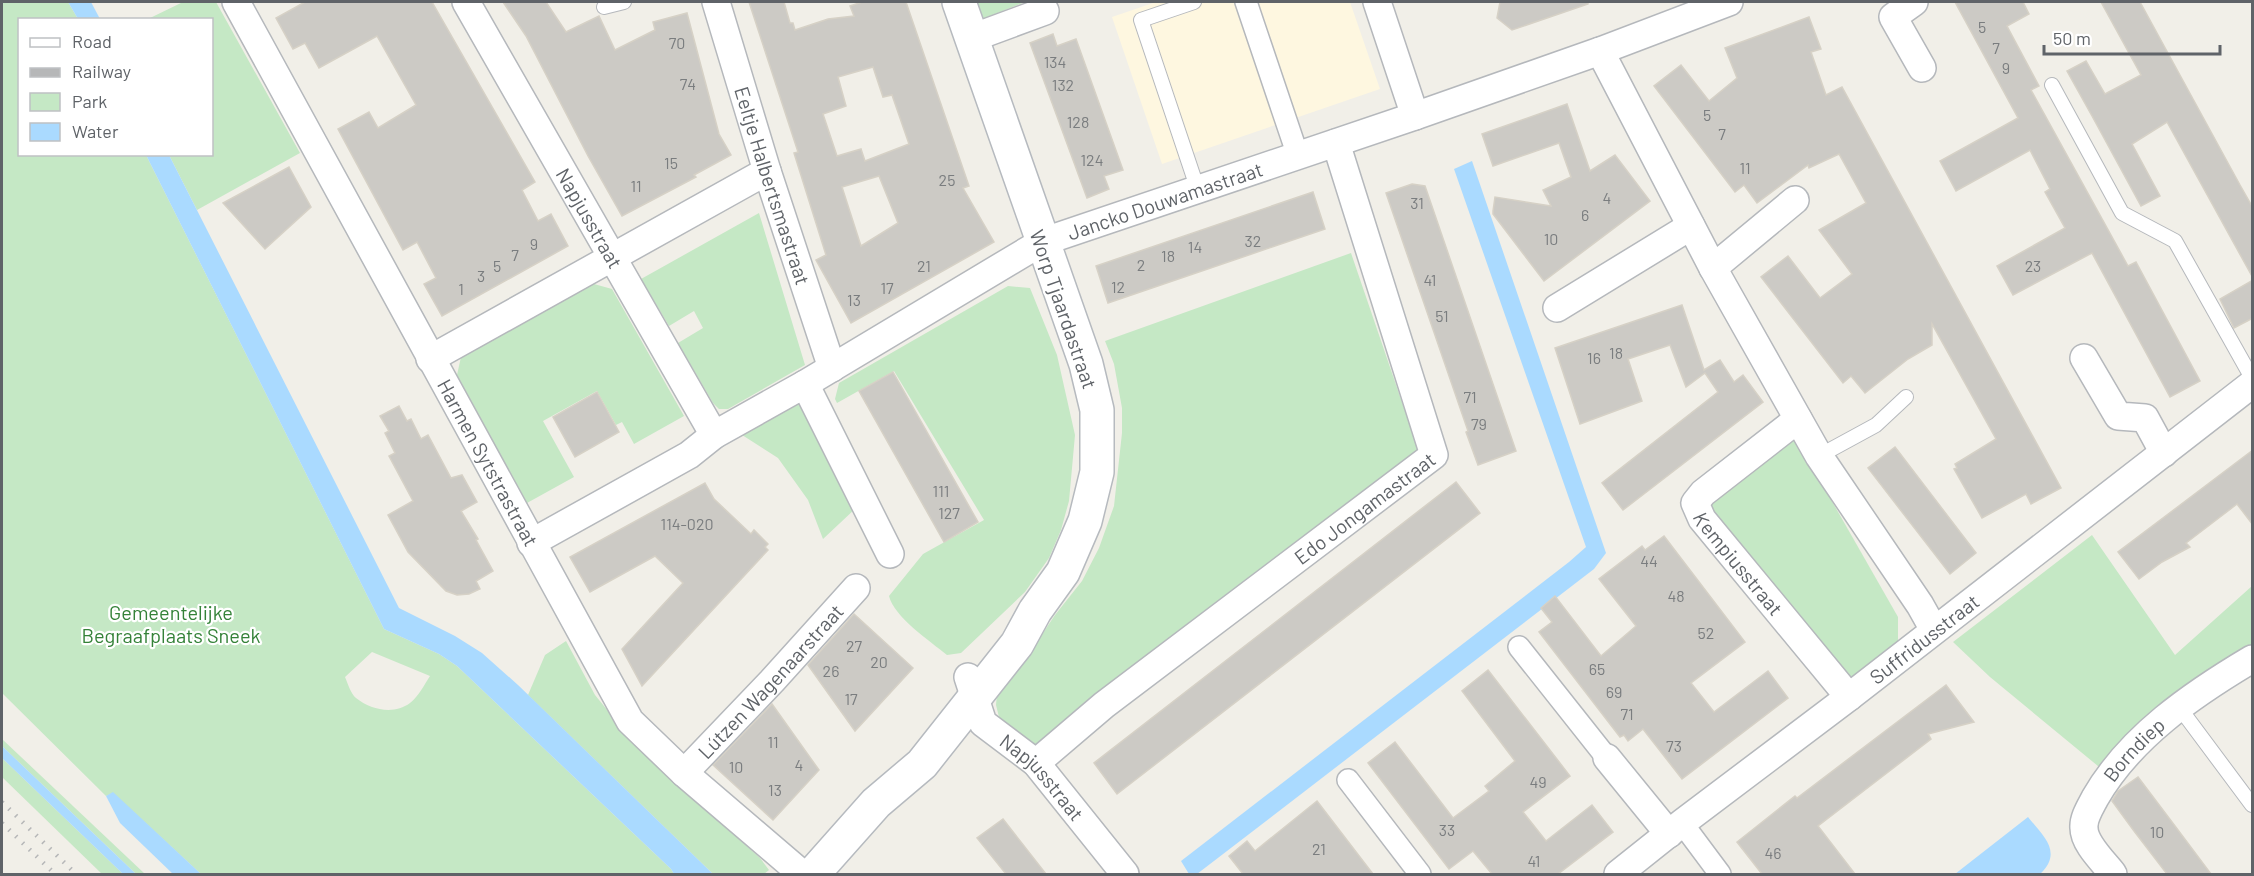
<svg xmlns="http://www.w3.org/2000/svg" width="2254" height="876" font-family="Barlow,sans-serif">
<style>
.commercial{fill:#fef7e0}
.green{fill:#c5e8c5;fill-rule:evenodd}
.water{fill:#aadaff}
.building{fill:#cccac5;stroke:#d6d1c6;stroke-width:1.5;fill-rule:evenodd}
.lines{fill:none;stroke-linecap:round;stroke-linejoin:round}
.service-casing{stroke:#b5b8bc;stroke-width:16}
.pedestrian-casing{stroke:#b5b8bc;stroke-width:24}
.minor-casing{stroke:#b5b8bc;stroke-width:30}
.secondary-casing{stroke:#b6babf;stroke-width:36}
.service{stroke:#fff;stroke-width:14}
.pedestrian{stroke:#fff;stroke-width:21}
.minor{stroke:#fff;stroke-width:27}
.secondary{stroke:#fff;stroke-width:33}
.rail{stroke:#b6b7b8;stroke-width:4.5;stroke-dasharray:1.5 8;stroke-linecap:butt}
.labels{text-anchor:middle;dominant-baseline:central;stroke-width:4.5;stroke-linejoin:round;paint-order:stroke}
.number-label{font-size:16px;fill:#7a7d7f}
.street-label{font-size:20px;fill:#5f6368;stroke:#fff}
.park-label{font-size:20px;fill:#348238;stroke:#fff}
</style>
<rect width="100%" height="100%" fill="#f1efe8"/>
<path class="commercial" d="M1156,2H1350L1380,89L1162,164L1112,17Z"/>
<g class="green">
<path d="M2,2H68L78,19L20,20V154L146,155L384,629L439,654L457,666L671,869L674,874H201L113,793L106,796L2,693ZM372,652L430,676C424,685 419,696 410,703C394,715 371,710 356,698C351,694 348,684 345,677Z"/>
<path d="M183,2H216L300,153L197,210L169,155L212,154V20L148,19Z"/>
<path d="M974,2H1025L980,20Z"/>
<path d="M759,213L805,365L728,409H719L713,403L678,343L703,328L694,311L669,326L641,279Z"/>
<path d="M1351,253L1420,455L1038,756L1008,730L999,717L996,705L998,682L1033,648L1055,615L1082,581L1099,548L1114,506L1122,433V408L1114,364L1105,341Z"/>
<path d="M590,278L594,284L612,289L684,416L634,444L622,422L616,425L597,391L543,421L574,477L527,503L457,375L461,357L458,352Z"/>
<path d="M1008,286L1030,288L1057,355L1075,435L1069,501L1061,530L1049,558L1025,592L961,653L947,655C930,641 894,617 889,596L923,554L984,520L894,371L837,403L835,399L839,383Z"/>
<path d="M794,399L806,413L856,508L823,539L808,500L778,458L739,433Z"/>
<path d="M1793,433L1898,617V645L1845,686L1704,502Z"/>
<path d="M2092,535L2175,655L2252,586V650L2104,771L1990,677L1953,642Z"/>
<path d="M566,641L595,695L639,749L760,858L769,870L764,874H713L528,695L545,655Z"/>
<path d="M2,739L145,874H136L2,746Z"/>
<path d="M2,758L123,874H102L2,777Z"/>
</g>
<g class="water">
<path d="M68,2H91L100,19H78Z"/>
<path d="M146,155H169L399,608L455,636L482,653L518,685L713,874H674L671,869L457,666L439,654L384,629Z"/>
<path d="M1472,161L1606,553L1594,569L1197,874H1189L1181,861L1569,562L1586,547L1454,169Z"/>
<path d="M2,746L136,874H123L2,758Z"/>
<path d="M113,792L201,874H173L120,823L106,796Z"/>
<path d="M2028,817C2044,837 2063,852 2040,874H1955Z"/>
</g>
<g class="building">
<path d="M305,2H432L535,182L522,190L538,221L551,214L568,246L442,316L424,284L436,278L417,242L403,250L338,129L369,112L378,128L416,105L377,36L319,68L305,43L293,49L276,18Z"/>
<path d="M503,2H546L566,32L599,16L615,50L655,30L653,22L687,13L719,134L731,155L694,175L696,177L622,216L588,156L526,36Z"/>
<path d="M749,2H784L790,23H793L795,30L828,19L854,16L850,6L862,2H906L969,186L963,188L994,242L851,323L816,260L826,255L794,153L798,152ZM873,67L883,97L892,95L909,144L865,161L861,149L837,156L823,114L846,106L838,77ZM879,176L898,223L861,246L842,187Z"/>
<path d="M1500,2H1588V4L1512,30L1497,18Z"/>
<path d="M1955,2H2023L2029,14L2007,26L2039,86L2031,90L2128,266L2136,262L2200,381L2170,397L2092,253L2013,295L1997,266L2065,228L2045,192L2050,189L2030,150L1956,191L1940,161L2018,118Z"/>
<path d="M2101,2H2140L2240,185L2253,208V278L2167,122L2132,144L2160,196L2141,206L2092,116L2067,71L2086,61L2105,94L2141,75Z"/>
<path d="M1809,17L1821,49L1811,52L1826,95L1842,87L2061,488L2031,504L2026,494L1982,518L1954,469L1957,468L1955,464L1996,439L1932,324V345L1908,359L1865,393L1851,376L1843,383L1761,277L1788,256L1820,298L1852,274L1819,230L1866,203L1839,154L1809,168L1808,165L1757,203L1744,185L1735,192L1654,86L1681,65L1709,101L1737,78L1725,48Z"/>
<path d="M1053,34L1057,46L1076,39L1123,170L1104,176L1109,189L1087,198L1030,43Z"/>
<path d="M1567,104L1590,171L1615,155L1650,201L1544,281L1493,214V211L1495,197L1551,206L1543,190L1571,177L1559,143L1493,166L1482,134Z"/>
<path d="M289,167L311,207L265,249L223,203Z"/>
<path d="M1412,184L1425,186L1516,451L1478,465L1466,432L1468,431L1386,193Z"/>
<path d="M1313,192L1325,229L1108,303L1096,266Z"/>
<path d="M2253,280V318L2234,328L2220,299Z"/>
<path d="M1682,305L1704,370L1720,360L1734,382L1743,375L1763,402L1623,510L1602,483L1718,392L1705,373L1686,387L1670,345L1628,359L1642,401L1580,424L1555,348Z"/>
<path d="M893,372L978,522L944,542L859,391Z"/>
<path d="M597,392L619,432L575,457L553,417Z"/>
<path d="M399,406L407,421L411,419L421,439L428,435L451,478L462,475L477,502L461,511L478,539L476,540L493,571L476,581L480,589L469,594L457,595L446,591L408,552L388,515L413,501L389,456L395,453L385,433L389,431L380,416Z"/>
<path d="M1895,447L1976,553L1950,574L1868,468Z"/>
<path d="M2253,450V525L2237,504L2186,543L2190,547L2162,562L2139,579L2118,552Z"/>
<path d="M1456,482L1480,513L1117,794L1094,763Z"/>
<path d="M705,483L714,499L751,534L754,530L768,544L765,547L768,550L642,686L622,649L683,583L655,556L590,592L570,557Z"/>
<path d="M1664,536L1745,642L1691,683L1714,712L1768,671L1788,698L1682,779L1643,729L1628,741L1624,735L1620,737L1539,632L1552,622L1541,608L1555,596L1601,656L1636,626L1599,579L1642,546L1645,550Z"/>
<path d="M854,614L913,668L855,731L808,665Z"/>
<path d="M1488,670L1570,776L1523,812L1546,841L1592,805L1613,832L1558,874H1492L1473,851L1449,869L1368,763L1395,742L1453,818L1489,791L1485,786L1515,761L1462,691Z"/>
<path d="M1946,685L1974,722L1928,734L1931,739L1818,826L1855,874H1762L1737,842L1795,796L1797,798Z"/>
<path d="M772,704L819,770L773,820L713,765Z"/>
<path d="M2138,777L2175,826L2211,874H2167L2134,831L2112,801L2118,791Z"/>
<path d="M1317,801L1373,874H1243L1229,856L1247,841L1255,851Z"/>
<path d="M1003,819L1046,874H1006L977,838Z"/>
</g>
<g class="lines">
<g class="service-casing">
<g id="service">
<path d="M1194,2L1141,20L1198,190"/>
<path d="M604,7L624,2"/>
<path d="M2052,85L2122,213L2175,241L2252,378"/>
<path d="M1819,456L1876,425L1906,397"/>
<path d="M2179,707L2252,805"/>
</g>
</g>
<g class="pedestrian-casing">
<g id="pedestrian">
<path d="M1246,2L1298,156"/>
<path d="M1519,647L1607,758"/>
<path d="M1348,780L1420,874"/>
<path d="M1682,823L1720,874"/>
</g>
</g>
<g class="minor-casing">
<g id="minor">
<path id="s1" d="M236,2L630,721L684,773L802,874"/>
<path id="s2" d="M466,2L714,435"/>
<path id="s3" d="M716,2L767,171L832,368"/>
<path d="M1377,2L1415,116"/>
<path d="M1914,2L1893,17L1922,68"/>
<path d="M972,38L1045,11"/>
<path d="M1600,51L1713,268L1819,456L1920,605L1934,630"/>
<path d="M1713,268L1795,200"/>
<path d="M1557,308L1691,226"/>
<path d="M2084,358L2118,416L2145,418L2164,453"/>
<path d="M430,359L767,171"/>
<path id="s4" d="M805,384L1042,242L1415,116L1600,51L1729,2"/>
<path id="s5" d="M1798,419L1703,493L1695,503L1702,519L1849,697"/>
<path d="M531,543L689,455L714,435L805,384L890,554"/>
<path id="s6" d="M968,677L983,723L1036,763L1125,874"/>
<path d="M1607,758L1669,834"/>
<path id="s7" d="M1036,763L1104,705L1434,455L1336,143"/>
<path id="s8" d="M684,773L772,681L856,588"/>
<path id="s9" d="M1618,874L1682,823L1849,697L2252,384"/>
<path id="s10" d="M2113,874C2104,862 2084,844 2084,828C2083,818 2091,806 2095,798C2130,737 2193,694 2252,659"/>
</g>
</g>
<g class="secondary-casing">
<path id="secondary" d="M813,874L876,803L922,764L1017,644L1035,611L1063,572L1085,521L1097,472V410L1086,364L959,2"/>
</g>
<use href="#service" class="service"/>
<use href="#pedestrian" class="pedestrian"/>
<use href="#minor" class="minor"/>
<use href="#secondary" class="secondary"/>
<g class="rail">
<path d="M2,802L76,874"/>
<path d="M2,823L55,874"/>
</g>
</g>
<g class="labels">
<g class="number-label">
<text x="1982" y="26">5</text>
<text x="677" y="42">70</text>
<text x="1996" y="47">7</text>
<text x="1055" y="61">134</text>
<text x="2006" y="67">9</text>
<text x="688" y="83">74</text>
<text x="1063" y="84">132</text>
<text x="1707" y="114">5</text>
<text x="1078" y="121">128</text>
<text x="1722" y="133">7</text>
<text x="1092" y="159">124</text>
<text x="671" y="162">15</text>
<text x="1745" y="167">11</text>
<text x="947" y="179">25</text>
<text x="636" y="185">11</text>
<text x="1607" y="197">4</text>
<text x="1417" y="202">31</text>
<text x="1585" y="214">6</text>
<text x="1551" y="238">10</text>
<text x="1253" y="240">32</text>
<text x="534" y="243">9</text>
<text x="1195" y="246">14</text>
<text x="515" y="254">7</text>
<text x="1168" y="255">18</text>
<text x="1141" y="264">2</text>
<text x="497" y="265">5</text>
<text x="924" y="265">21</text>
<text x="2033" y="265">23</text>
<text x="481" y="275">3</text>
<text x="1430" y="279">41</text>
<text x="1118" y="286">12</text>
<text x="887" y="287">17</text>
<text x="461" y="288">1</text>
<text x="854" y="299">13</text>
<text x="1442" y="315">51</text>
<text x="1616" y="352">18</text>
<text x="1594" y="357">16</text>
<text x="1470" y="396">71</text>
<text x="1479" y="423">79</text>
<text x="941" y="490">111</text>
<text x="949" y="512">127</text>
<text x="687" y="523">114-020</text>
<text x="1649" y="560">44</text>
<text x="1676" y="595">48</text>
<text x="1706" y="632">52</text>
<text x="854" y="645">27</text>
<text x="879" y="661">20</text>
<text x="1597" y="668">65</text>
<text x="831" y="670">26</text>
<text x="1614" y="691">69</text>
<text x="851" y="698">17</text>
<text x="1627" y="713">71</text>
<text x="773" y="741">11</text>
<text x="1674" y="745">73</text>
<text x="799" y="764">4</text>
<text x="736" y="766">10</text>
<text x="1538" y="781">49</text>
<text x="775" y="789">13</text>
<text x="1447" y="829">33</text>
<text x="2157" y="831">10</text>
<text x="1319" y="848">21</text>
<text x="1773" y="852">46</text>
<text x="1534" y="860">41</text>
</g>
<g class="street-label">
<text stroke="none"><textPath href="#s3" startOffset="192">Eeltje Halbertsmastraat</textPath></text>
<text stroke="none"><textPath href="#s4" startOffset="406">Jancko Douwamastraat</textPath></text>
<text stroke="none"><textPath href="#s2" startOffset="249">Napjusstraat</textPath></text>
<text transform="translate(1064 309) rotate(71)">Worp Tjaardastraat</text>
<text stroke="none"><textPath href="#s1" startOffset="525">Harmen Sytstrastraat</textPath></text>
<text stroke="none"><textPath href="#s7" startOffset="416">Edo Jongamastraat</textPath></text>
<text stroke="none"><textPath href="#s5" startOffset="208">Kempiusstraat</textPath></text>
<text stroke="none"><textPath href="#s9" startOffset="386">Suffridusstraat</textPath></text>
<text stroke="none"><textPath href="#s8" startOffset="126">Lútzen Wagenaarstraat</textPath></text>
<text stroke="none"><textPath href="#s10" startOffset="150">Borndiep</textPath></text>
<text stroke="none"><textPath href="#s6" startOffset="129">Napjusstraat</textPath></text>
</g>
<g class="park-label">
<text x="171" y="612">Gemeentelijke<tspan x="171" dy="23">Begraafplaats Sneek</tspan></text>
</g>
</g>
<rect width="2254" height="876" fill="none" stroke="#5f6368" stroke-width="6"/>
<rect x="18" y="18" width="195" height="138" fill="#ffffff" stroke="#bfc1c3" stroke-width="1.5"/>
<rect x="30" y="38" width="30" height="9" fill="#ffffff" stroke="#bfc1c3" stroke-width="1.5"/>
<text x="72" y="48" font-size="18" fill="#5f6368">Road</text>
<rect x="30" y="68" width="30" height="9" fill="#b6b7b8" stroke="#bfc1c3" stroke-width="1.5"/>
<text x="72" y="78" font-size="18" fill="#5f6368">Railway</text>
<rect x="30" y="93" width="30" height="18" fill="#c5e8c5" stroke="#bfc1c3" stroke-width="1.5"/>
<text x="72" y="108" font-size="18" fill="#5f6368">Park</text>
<rect x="30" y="123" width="30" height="18" fill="#aadaff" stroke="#bfc1c3" stroke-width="1.5"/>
<text x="72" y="138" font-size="18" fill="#5f6368">Water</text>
<path d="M2044 45v9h176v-9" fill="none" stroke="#5f6368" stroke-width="3"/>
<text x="2053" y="45" font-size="18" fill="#5f6368" stroke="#ffffff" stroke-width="4.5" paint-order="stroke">50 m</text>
</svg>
